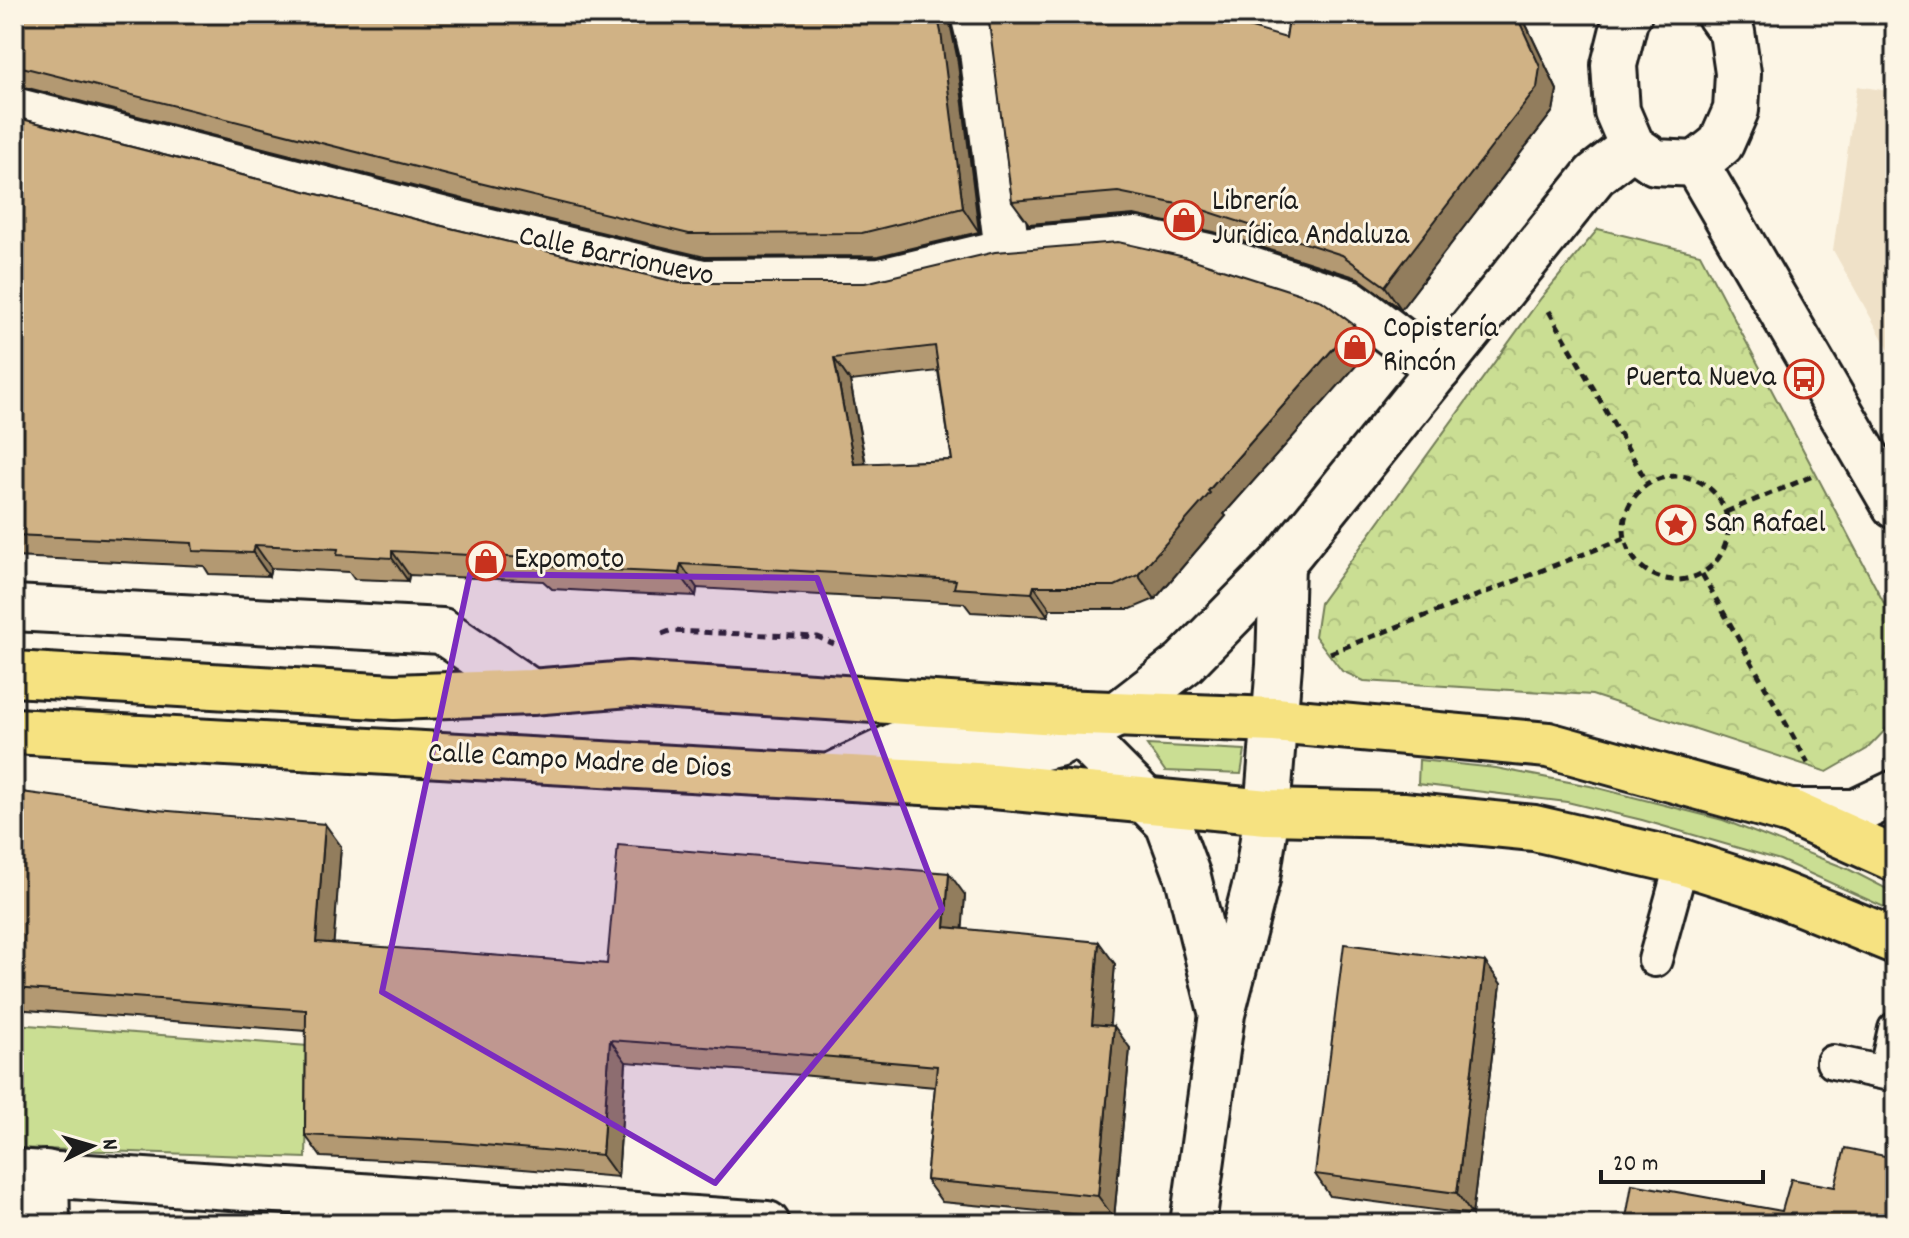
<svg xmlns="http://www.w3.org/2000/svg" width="1909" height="1238" font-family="Dekko,sans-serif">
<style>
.built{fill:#efe1c8}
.green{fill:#cade93;stroke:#737d58;stroke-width:2}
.park{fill:url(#park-crowns);stroke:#737d58;stroke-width:2}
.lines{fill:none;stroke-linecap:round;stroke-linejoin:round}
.lane-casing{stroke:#1c1c1c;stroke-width:38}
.street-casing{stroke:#1c1c1c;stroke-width:50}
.secondary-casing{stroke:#1c1c1c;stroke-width:50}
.primary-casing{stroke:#1c1c1c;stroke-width:50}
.path{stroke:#1c1c1c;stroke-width:5;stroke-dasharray:8 6;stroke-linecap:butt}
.lane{stroke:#fcf5e5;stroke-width:32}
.street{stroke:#fcf5e5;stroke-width:44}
.secondary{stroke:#fcf5e5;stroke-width:44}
.primary{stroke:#f6e281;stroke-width:44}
.wall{fill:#b39972;stroke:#1c1c1c;stroke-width:2;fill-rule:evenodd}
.shaded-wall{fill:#927d5d;stroke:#1c1c1c;stroke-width:2}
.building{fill:#d0b285;stroke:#1c1c1c;stroke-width:2;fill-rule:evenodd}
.marked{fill:#7b2cbf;fill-opacity:0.2;stroke:#7b2cbf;stroke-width:6;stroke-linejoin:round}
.labels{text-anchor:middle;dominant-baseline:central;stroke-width:6;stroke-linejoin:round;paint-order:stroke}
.poi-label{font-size:30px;fill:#1c1c1c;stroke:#fcf5e5;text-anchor:start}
.street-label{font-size:30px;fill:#1c1c1c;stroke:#fcf5e5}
</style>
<defs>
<pattern id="park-crowns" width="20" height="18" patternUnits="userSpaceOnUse" patternTransform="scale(2)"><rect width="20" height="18" fill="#cade93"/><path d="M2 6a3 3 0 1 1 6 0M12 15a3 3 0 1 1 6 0" fill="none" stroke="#adbe7e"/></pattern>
</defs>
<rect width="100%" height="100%" fill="#fcf5e5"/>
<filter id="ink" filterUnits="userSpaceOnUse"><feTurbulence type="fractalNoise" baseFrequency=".0125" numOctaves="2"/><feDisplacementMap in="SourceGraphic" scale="16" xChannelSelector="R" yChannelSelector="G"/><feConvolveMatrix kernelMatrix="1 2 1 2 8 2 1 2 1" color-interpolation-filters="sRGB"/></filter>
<g filter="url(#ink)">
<path class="built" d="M1857,86L1895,92V361L1833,250Z"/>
<g class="green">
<path d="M1147,745L1245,750L1241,774L1165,771Z"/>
<path d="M1419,760L1496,768L1590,786L1723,820L1848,869L1895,893V912L1780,860L1642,820L1567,802L1418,784Z"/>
<path d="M14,1024L308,1046L306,1158L14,1148Z"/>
</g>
<path class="park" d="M1598,229L1700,254L1895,624V720L1867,749L1827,772L1592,695L1364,681L1342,671L1315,636L1320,603L1541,298Z"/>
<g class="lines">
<g class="lane-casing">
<g id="lane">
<path d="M1655,960L1682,862"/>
<path d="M1833,1062L1885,1073L1895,1029"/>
</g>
</g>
<g class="street-casing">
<g id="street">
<path d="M973,14L982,51L1007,251"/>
<path d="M14,110L473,227L702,282L881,281L1007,251L1136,240L1208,256L1350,302L1439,369"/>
<path d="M14,608L442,631L531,692"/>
<path d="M14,1172L767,1224"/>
<path d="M46,1173L47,1224"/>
</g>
</g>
<g class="secondary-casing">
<g id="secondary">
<path d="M1629,14L1626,17L1614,65L1617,111L1632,146L1655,162L1696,164L1721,144L1736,110L1738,73L1732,32L1719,14"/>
<path d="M1696,164L1895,506"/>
<path d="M1058,713L1168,823L1188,877L1220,1007"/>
<path d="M829,777L898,744L1022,752L1057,744L1118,714L1184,663L1282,563L1595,175L1632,146"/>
<path d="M1790,812H1855L1895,793"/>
<path d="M1193,1224L1222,1014L1257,879L1267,812L1279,665L1282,563"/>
</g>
</g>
<g class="primary-casing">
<g id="primary">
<path d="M14,674L394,697L531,692L629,684L1058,712L1275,720L1548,745L1790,812L1895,859"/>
<path d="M14,731L993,786L1267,812L1403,815L1534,828L1682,862L1764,888L1895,941"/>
</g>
</g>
<g class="path">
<path d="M1549,311L1648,484"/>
<circle cx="1676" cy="528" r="52"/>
<path d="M1726,512L1815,475"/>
<path d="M1702,574L1808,763"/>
<path d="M662,634L670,631L818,637L834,644"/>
<path d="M1330,653L1625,538"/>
</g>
<use href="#lane" class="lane"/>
<use href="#street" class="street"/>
<use href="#secondary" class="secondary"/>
<use href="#primary" class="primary"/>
</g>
<g class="wall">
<path d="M14,14H949V19L957,56L979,232L878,256L705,257L479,203L20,86H14Z"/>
<path d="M1290,14H1521L1557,90L1553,111L1401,309L1358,278L1214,232L1134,215L1029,224L1012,201L990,22L1286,38Z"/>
<path d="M14,117L450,228L680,283L1371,349L1224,514L1226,516L1155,599L1131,609H1050L1048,616L971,612L964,603L697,588L696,596L626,593L552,589L543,581L409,575L408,581L354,579L349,572L271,568L269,576L209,574L204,566L14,557ZM938,371L952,460L866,464L850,381Z"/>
<path d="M14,791L341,846L333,944L607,964L965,895L962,929L1115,964L1109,1026L1130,1048L1114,1218L942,1202L926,1180L935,1087L789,1074L626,1062L618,1177L465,1164L321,1157L305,1135L306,1031L14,1009Z"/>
<path d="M1485,962L1501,984L1472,1215L1330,1196L1315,1174Z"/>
</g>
<g class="shaded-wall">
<path d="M937,14H949V19L957,56L979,232L963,208Z"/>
<path d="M1516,14H1521L1557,90L1553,111L1401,309L1385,286Z"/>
<path d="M1354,325L1371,349L1224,514L1226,516L1155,599L1138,575L1208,491Z"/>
<path d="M834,358L850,381L870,488L854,464Z"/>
<path d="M255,545L271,568L269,576L253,553Z"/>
<path d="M392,551L409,575L408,581L392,558Z"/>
<path d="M681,564L697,588L696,596L679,573Z"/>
<path d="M1034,586L1050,609L1048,616L1032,593Z"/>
<path d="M325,824L341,846L332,964L316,942Z"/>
<path d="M949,873L965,895L961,950L945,927Z"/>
<path d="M1099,942L1115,964L1108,1046L1092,1024Z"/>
<path d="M1485,962L1501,984L1472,1215L1457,1193Z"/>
<path d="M1114,1026L1130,1048L1114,1218L1098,1196Z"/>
<path d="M610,1040L626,1062L618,1177L602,1155Z"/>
</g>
<g class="building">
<path d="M14,14H937L941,32L963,208L862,233L689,234L463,179L14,65Z"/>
<path d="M988,14H1203L1286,38L1290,14H1516L1540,67L1537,88L1385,286L1342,255L1197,208L1118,192L1012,201Z"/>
<path d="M14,117L450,228L680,283H865L995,252L1118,242L1185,257L1322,301L1354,325L1208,491L1210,493L1138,575L1115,586H1034L1032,593L954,588L956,580L681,564L679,573L609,570L536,565L527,558L392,551V558L337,555L338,549L255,545L253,553L193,551L192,543L14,535ZM935,346L952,460L854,464L834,358Z"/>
<path d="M14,791L157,810L325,824L316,942L607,964L618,845L949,873L945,927L1099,942L1092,1024L1114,1026L1098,1196L926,1180L937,1066L774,1052L610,1040L602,1155L449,1142L305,1135L306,1010L14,988Z"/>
<path d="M1344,944L1485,962L1457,1193L1315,1174Z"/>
<path d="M1845,1148L1895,1158V1224H1625L1632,1184L1782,1211L1791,1179L1835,1187Z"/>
</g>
</g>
<path class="marked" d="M470,574L817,578L942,909L715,1183L382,992Z"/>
<defs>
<g id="shop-ring" transform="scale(2)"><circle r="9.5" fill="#fcf5e5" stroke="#c8321e" stroke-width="1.5"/><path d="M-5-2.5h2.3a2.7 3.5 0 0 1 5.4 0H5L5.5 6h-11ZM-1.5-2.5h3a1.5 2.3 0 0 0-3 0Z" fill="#c8321e"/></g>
<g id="bus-ring" transform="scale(2)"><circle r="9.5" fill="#fcf5e5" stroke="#c8321e" stroke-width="1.5"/><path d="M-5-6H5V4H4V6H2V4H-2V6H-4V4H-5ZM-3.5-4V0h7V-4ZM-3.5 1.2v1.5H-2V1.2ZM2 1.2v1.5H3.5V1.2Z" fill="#c8321e"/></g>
<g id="sight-ring" transform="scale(2)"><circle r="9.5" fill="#fcf5e5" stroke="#c8321e" stroke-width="1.5"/><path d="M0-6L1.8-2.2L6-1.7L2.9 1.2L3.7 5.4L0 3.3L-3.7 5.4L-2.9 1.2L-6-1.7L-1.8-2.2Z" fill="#c8321e"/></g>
</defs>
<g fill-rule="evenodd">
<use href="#shop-ring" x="1184" y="220"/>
<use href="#shop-ring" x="1355" y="347"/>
<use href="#bus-ring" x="1804" y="379"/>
<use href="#sight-ring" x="1676" y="525"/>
<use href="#shop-ring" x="486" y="561"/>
</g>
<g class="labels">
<g class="poi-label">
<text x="1212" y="203">Librería<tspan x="1212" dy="34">Jurídica Andaluza</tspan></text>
<text x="1383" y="330">Copistería<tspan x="1383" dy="34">Rincón</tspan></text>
<text x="1776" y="379" text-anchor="end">Puerta Nueva</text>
<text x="1704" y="525">San Rafael</text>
<text x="514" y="561">Expomoto</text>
</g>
<g class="street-label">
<text transform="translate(616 258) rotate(12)">Calle Barrionuevo</text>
<text transform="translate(580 763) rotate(3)">Calle Campo Madre de Dios</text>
</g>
</g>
<rect width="1909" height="1238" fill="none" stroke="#fcf5e5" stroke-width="48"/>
<rect x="24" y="24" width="1861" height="1190" fill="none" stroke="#1c1c1c" stroke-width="3" filter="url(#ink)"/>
<g transform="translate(92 1146) rotate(85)" stroke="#fcf5e5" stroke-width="6" paint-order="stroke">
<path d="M0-6L14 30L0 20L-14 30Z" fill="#1c1c1c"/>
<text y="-12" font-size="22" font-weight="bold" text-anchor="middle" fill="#1c1c1c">N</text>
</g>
<path d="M1601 1170v12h162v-12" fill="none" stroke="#1c1c1c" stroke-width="4"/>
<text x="1613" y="1170" font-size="24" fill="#1c1c1c" stroke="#fcf5e5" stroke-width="6" paint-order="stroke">20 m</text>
</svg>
